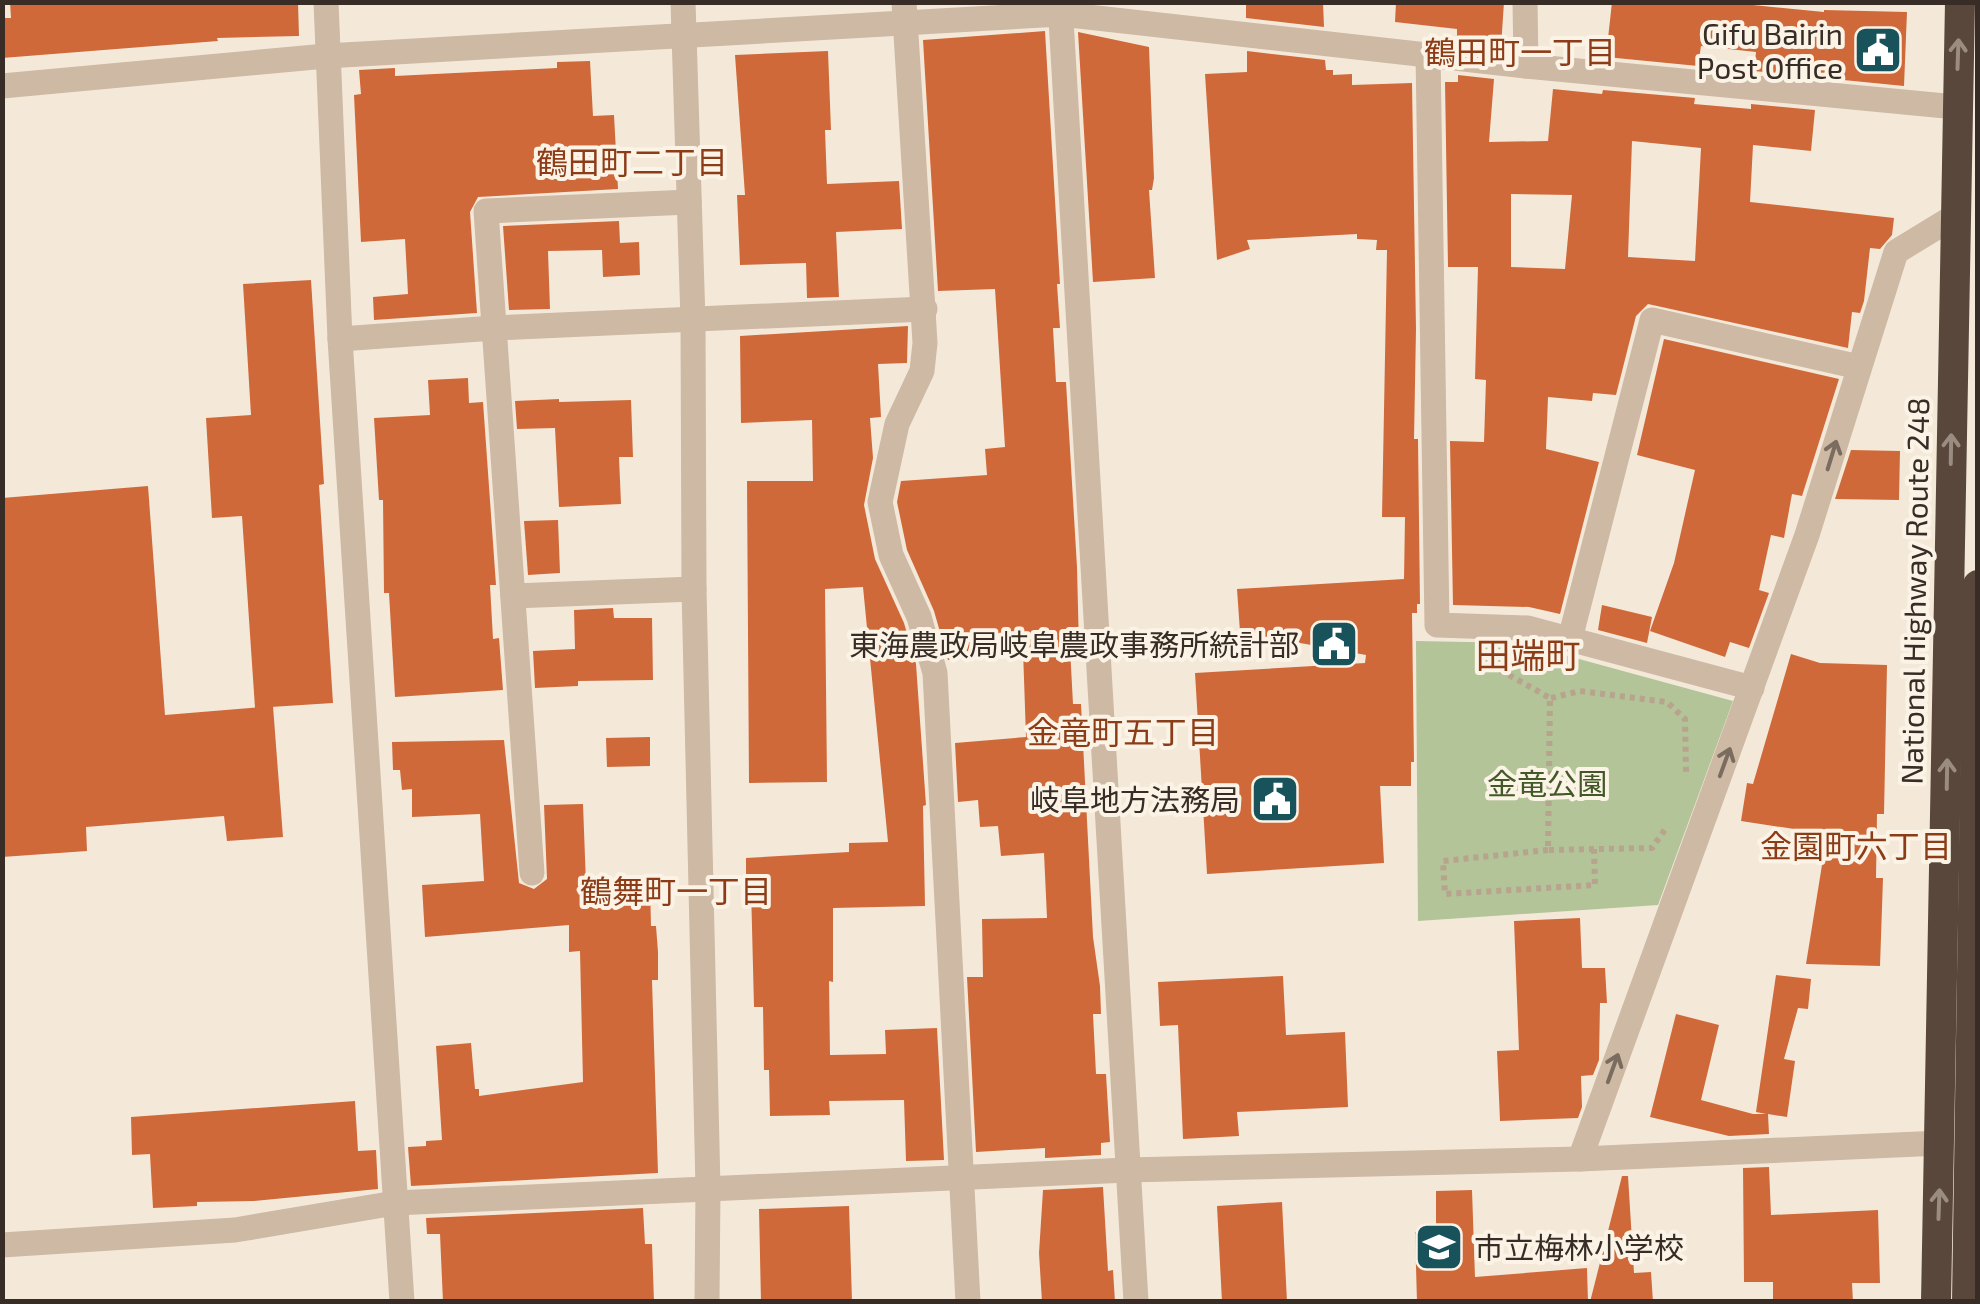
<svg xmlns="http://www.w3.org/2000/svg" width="1980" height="1304" font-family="'Exo 2','Noto Sans JP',sans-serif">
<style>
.green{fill:#b2c498}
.building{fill:#d0693a;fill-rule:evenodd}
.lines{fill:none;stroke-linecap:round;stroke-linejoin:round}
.path{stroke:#b8a38e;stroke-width:6;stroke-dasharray:5 5;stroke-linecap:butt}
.minor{stroke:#cdb9a4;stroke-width:25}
.highway{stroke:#59473c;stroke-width:30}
.oneway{stroke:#9a8c80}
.oneway2{stroke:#7a6c5f}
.labels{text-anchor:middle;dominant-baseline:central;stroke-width:8;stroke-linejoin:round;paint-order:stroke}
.poi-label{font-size:30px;fill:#372d26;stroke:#fbf3e6;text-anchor:end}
.street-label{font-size:30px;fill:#372d26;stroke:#fbf3e6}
.park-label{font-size:30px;fill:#435828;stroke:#fbf3e6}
.neighbourhood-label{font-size:32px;fill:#8d3c18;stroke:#fbf3e6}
.quarter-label{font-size:35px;fill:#8d3c18;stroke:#fbf3e6}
</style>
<rect width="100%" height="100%" fill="#f4e9d9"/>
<path class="green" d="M1416,641L1520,643L1733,701L1658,905L1418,921Z"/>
<g class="building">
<path d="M10,2H298L299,36L217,38L218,41L2,58V18H11Z"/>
<path d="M1246,2H1323L1324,27L1246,18Z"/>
<path d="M1396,2H1504L1501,47L1457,42V29L1395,22Z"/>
<path d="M1612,2H1753V5L1824,12V10L1907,12L1904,86L1754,71L1756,52L1701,46L1698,66L1606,57Z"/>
<path d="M1045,31L1060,284H1057L1060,328H1053L1056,382H1066L1077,567L1079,648H1070L1073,704H1081L1093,937L1100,986L1101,1014H1093L1096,1074H1106L1110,1142L1101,1143V1155L1045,1158V1148L976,1152L967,977H983L982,919L1047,918L1044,853L1001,856L998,826L980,827L978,800L958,802L955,743L1026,737L1023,650L948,660L934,611L907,550L897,502L901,481L987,475L985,449L1005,447L995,289L938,291L923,40Z"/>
<path d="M1078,32L1149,47L1154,178L1152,190H1149L1155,278L1093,282Z"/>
<path d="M828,51L831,130H825L827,184L899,181L902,229L836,232L839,297L807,298L806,263L740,265L737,195H745L735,55Z"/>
<path d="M1247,51L1325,60L1326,70H1333V75L1352,74V85L1412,83L1416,329L1414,439H1418L1420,604H1417V613H1412L1414,762H1411V786H1380L1384,863L1207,874L1195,673L1365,663L1366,655L1240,632L1237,589L1404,579L1405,517H1382L1387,250H1376L1377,240L1357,239V234L1247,240L1250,249L1217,260L1205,74L1247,72Z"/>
<path d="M590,61L593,116L614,115L618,189L478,197L470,212L477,313L374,320L373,297L408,294L405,239L361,242L354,95L361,94L359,70L395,68V76L557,68V62Z"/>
<path d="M1458,75L1494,79L1489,142L1548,141L1553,89L1602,94L1603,90L1695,98L1694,104L1751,109V104L1815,110L1811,151L1753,145L1750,202L1894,218L1892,235L1880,249L1870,248L1864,301L1860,313L1852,312L1848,348L1648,304L1636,316L1616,395L1593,393L1592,401L1548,397L1546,449L1599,462L1560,614L1529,607L1453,605L1450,441L1484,442L1486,380L1475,379L1478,267H1448L1445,82H1458ZM1632,141L1701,148L1695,261L1628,257ZM1511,194L1572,195L1565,269L1511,267Z"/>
<path d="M619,221L620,243L639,242L640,275L603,277L602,250L548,251L550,309L509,310L503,226Z"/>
<path d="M311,280L324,484L319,485L333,703L255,708L242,516L212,518L206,418L251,415L243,284Z"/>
<path d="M908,326L907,363L878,364L881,417L870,418L873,458L864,505L875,559L904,623L916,664L926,805L923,806L925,906L833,908V982L829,981L830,1055L886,1054L885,1030L937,1028L944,1160L906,1161L904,1100L829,1101L830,1115L770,1116L769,1070H764L763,1007H754L751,888H746V858L849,852V843L888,842L863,587L825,589L827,782L749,783L747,481H813L812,420L741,423L740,336Z"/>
<path d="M1664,339L1839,379L1802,496L1792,494L1784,538L1771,535L1759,590L1769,593L1749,648L1730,642L1725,657L1650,631L1674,563L1695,470L1637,455Z"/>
<path d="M468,378L469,403L483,402L496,585H490L493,639L499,638L503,690L395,697L389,593H384L383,500H379L374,418L430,415L428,380Z"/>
<path d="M559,399V402L631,400L633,457H619L621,504L559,507L555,428L517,429L515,401Z"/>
<path d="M1851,450L1900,451L1899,500L1835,499Z"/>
<path d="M148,486L165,715L273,706L283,837L227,841L224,816L86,827L87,851L2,857V498Z"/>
<path d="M558,520L560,573L528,575L524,521Z"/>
<path d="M1602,605L1652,617L1647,643L1598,630Z"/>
<path d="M613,608L614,618H652L653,680L578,681V686L535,688L533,651L575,649L574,610Z"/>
<path d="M1791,654L1820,663L1887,665L1884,814H1877L1876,878H1883L1880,966L1806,964L1827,834L1741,821L1747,783L1753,784Z"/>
<path d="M650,737V766L607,767L606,738Z"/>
<path d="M504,740L519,883L534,889L547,879L544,805L583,804L586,884H650L651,926H656L658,952V980H652L658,1173L411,1186L408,1147L426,1146V1141L442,1140L436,1046L471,1043L475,1089H479V1096L583,1082L580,951L569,952V925L425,937L422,885L484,881L480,814L412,817V789L402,790L400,770H393L392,742Z"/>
<path d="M1580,918L1582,968H1605L1607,1003H1600L1599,1060L1593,1075L1581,1076L1582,1107L1578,1118L1500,1121L1497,1051L1519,1050L1514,921Z"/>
<path d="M1776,975L1811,979L1808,1009L1798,1008L1784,1059L1795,1061L1787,1117L1768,1114L1769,1134L1729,1136L1650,1117L1676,1014L1719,1025L1701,1100L1753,1114H1766L1756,1112Z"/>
<path d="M1283,976L1286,1035L1345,1032L1348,1107L1237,1112L1239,1136L1183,1139L1178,1025L1160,1026L1158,982Z"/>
<path d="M355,1101L358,1151L376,1150L378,1189L254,1201L197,1202V1206L153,1208L150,1154L132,1155L131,1117Z"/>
<path d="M1769,1167L1771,1215L1878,1210L1880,1283H1852L1853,1302H1773V1282H1744L1743,1168Z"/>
<path d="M1622,1176H1628L1634,1273L1651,1272L1653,1302H1590Z"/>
<path d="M1103,1187L1108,1271L1113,1270L1115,1302H1042L1039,1253L1043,1190Z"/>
<path d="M1472,1190L1475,1277L1587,1268L1588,1302H1417L1415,1232L1436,1231V1191Z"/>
<path d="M1282,1202L1287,1302H1222L1217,1206Z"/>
<path d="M849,1206L852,1302H761L759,1209Z"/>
<path d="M643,1208L645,1244H652L654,1302H443L440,1234H427L426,1218Z"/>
</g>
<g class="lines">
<g class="path">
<path d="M1490,653L1500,670L1550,698L1548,850L1652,848L1666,828"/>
<path d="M1551,698L1580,691L1667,702L1685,719L1686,774"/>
<path d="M1548,850L1443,861L1445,894L1595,885L1594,849"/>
</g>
<g class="minor">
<path d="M326,2L340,339L402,1302"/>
<path d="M683,2L693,321L694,589L708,1188L707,1302"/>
<path d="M904,2L925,343L922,371L897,424L880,502L891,555L919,617L935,673L968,1302"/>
<path d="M1060,2L1136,1302"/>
<path d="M1525,2L1526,66"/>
<path d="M1428,53L1437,625L1528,628L1752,688"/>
<path d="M2,86L326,56L1061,14L1526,66L1956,107"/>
<path d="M340,339L494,328L925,309"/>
<path d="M513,596L694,589"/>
<path d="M1570,639L1652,320L1859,367"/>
<path d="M532,873L486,211L689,202"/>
<path d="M1580,1159L1807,535L1896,252L1955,216"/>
<path d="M2,1245L235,1230L395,1203L1128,1170L1580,1159L1941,1143"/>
</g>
<g class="highway">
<path d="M1936,1302L1960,2"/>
<path d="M1967,1302L1978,585"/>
</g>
</g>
<defs><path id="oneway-shaft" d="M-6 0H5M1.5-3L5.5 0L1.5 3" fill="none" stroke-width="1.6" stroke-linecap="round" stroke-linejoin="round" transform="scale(2.5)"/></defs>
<g class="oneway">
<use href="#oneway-shaft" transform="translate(1958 54) rotate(-88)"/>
<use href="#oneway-shaft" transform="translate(1951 449) rotate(-89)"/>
<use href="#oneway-shaft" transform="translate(1947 774) rotate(-89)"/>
<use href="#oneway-shaft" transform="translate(1939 1204) rotate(-88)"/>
</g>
<g class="oneway2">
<use href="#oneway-shaft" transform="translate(1832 455) rotate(-73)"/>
<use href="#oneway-shaft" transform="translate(1725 762) rotate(-70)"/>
<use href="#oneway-shaft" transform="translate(1613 1068) rotate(-70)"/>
</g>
<defs>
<g id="civic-square" transform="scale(2.5)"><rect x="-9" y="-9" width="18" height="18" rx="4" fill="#18535c" stroke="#fbf3e6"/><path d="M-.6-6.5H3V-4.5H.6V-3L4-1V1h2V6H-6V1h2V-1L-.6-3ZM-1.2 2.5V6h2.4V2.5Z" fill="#fff"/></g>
<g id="school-square" transform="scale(2.5)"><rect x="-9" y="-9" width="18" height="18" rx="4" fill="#18535c" stroke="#fbf3e6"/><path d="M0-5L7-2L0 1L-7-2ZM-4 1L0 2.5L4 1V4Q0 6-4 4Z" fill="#fff"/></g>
</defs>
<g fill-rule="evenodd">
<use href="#civic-square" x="1878" y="50"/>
<use href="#civic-square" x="1334" y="644"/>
<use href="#civic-square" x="1275" y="799"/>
<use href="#school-square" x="1439" y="1247"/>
</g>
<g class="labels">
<g class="poi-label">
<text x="1843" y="33">Gifu Bairin<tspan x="1843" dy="34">Post Office</tspan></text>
<text x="1299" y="644">東海農政局岐阜農政事務所統計部</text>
<text x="1240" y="799">岐阜地方法務局</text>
<text x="1474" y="1247" text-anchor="start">市立梅林小学校</text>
</g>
<g class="street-label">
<text transform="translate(1914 591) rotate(-89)">National Highway Route 248</text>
</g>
<g class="park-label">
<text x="1547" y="783">金竜公園</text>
</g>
<g class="neighbourhood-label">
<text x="1520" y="51">鶴田町一丁目</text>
<text x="632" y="161">鶴田町二丁目</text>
<text x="1123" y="731">金竜町五丁目</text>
<text x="1856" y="845">金園町六丁目</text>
<text x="676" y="890">鶴舞町一丁目</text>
</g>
<g class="quarter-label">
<text x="1528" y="654">田端町</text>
</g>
</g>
<rect width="1980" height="1304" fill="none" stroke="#372d26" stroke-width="10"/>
</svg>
